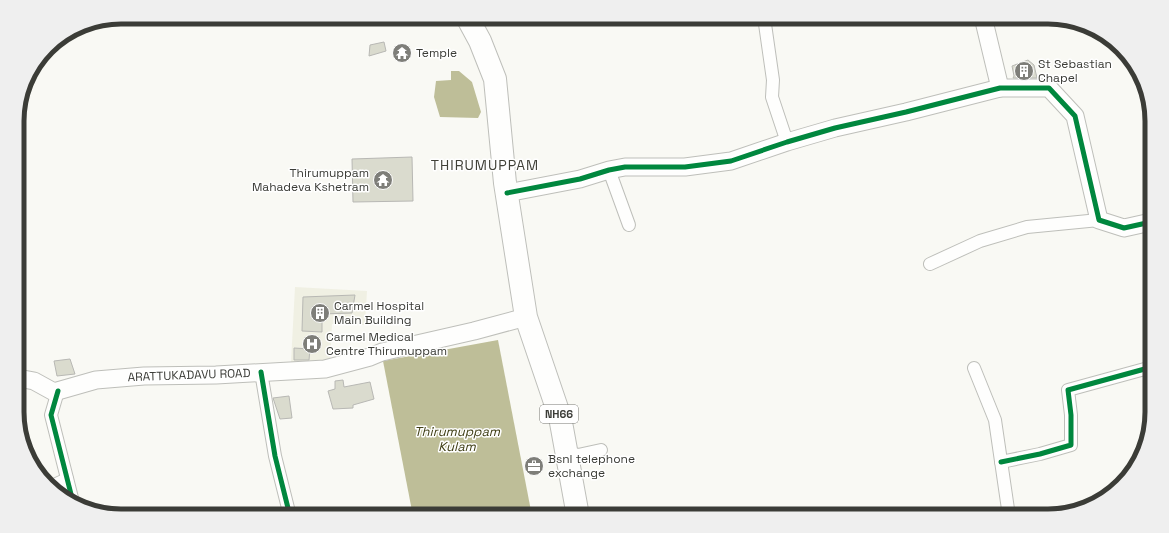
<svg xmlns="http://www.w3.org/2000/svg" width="1169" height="533" font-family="'Space Grotesk',sans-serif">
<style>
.built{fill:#f0f0e3}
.water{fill:#bebe98}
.building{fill:#dadbce;stroke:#b8b8b4}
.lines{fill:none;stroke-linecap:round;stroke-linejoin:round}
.street-casing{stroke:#bebfba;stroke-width:14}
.secondary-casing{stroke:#bebfba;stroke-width:19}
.highway-casing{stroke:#bebfba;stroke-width:24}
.street{stroke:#fefefd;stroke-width:12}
.secondary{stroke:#fefefd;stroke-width:17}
.highway{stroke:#fefefd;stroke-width:22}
.cycleway-casing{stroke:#fff;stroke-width:8}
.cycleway{stroke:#00873e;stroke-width:5}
.labels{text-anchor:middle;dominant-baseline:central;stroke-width:3;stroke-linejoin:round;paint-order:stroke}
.shield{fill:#fff;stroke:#767673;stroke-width:1}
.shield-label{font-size:11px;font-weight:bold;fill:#3b3c37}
.poi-label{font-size:12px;fill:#3b3c37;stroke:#fff;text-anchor:start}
.street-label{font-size:12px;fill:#3b3c37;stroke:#fff}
.water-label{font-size:13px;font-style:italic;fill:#403f16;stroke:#fff}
.quarter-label{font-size:14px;letter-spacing:1px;fill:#414138;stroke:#fff}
.rim{fill:none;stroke:#3b3c37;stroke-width:5}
</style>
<rect width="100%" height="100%" fill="#f9f9f4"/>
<path class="built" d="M295,287L367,291L365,325L332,324L330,364L291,362Z"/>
<g class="water">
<path d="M451,71H459L472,82L481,112L478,118L440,117L434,97L436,81L451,80Z"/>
<path d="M498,340L532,516H413L383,361Z"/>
</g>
<g class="building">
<path d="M384,42L386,51L369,56L370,45Z"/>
<path d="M1028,60L1034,65L1037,78H1013L1014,76L1012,66Z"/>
<path d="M412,157L413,201L353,202L352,159Z"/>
<path d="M355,295L352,313L322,314V332L302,331L303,297Z"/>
<path d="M294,348L310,349L309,360H294Z"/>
<path d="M70,359L75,374L57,376L54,361Z"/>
<path d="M343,380L344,387L370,382L374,399L353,405V408L333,409L328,391L335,389V381Z"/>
<path d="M289,396L292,418L280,419L273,398Z"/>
</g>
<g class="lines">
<g class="street-casing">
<g id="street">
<path d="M764,17L773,80L772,97L787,142"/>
<path d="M609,170L629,225"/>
<path d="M930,264L980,241L1027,227L1099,220"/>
<path d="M974,368L995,420L1009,516"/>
<path d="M261,372L275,456L290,516"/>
<path d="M58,391L51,415L73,502"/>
<path d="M567,452L578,455L601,450"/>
<path d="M1001,462L1040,454L1071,445V415L1068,390L1152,367"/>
<path d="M52,486L67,479"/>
</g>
</g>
<g class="secondary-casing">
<g id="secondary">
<path d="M983,17L1000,88"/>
<path d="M507,193L580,179L609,170L625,167H685L731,161L787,142L835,128L906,112L1000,88H1049L1075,116L1099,220L1124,228L1151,222"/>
<path d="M18,378L34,381L54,392L96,380L144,376L216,375L325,369L370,357L382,352L474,331L526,317"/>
</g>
</g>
<g class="highway-casing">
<path id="highway" d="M467,17L480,41L495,79L505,183L526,317L560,417L578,516"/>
</g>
<use href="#street" class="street"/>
<use href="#secondary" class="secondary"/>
<use href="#highway" class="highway"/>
<g class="cycleway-casing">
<g id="cycleway">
<path d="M507,193L580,179L609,170L625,167H685L731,161L787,142L835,128L906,112L1000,88H1049L1075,116L1099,220L1124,228L1151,222"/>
<path d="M261,372L275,456L290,516"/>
<path d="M58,391L51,415L73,502"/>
<path d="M1001,462L1040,454L1071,445V415L1068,390L1152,367"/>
</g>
</g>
<use href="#cycleway" class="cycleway"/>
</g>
<defs>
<g id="temple-disc" transform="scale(1)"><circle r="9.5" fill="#7e7e79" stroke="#fff"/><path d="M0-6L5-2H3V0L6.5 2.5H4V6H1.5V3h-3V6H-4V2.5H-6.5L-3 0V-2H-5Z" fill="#fff"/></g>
<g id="building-disc" transform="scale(1)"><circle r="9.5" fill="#7e7e79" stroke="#fff"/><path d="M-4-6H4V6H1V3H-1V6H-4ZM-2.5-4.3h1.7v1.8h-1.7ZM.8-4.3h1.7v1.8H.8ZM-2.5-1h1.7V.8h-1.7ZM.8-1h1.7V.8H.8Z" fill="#fff"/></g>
<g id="hospital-disc" transform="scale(1)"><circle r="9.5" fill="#7e7e79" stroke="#fff"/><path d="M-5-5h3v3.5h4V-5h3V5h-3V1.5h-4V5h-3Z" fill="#fff"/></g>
<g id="office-disc" transform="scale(1)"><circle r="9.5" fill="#7e7e79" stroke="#fff"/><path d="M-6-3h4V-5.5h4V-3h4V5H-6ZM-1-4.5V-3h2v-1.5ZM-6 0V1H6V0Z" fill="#fff"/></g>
</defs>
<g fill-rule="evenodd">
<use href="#temple-disc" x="402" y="53"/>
<use href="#building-disc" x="1024" y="71"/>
<use href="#temple-disc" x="383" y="180"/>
<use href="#building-disc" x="320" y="313"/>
<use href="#hospital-disc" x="312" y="344"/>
<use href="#office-disc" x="534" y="466"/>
</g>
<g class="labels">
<rect class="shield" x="540" y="405" width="38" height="18" rx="3"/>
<g class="shield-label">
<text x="559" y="414">NH66</text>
</g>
<g class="poi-label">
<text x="416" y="53">Temple</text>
<text x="1038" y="64">St Sebastian<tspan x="1038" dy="14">Chapel</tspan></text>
<text x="369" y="173" text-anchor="end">Thirumuppam<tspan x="369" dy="14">Mahadeva Kshetram</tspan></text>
<text x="334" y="306">Carmel Hospital<tspan x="334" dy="14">Main Building</tspan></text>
<text x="326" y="337">Carmel Medical<tspan x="326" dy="14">Centre Thirumuppam</tspan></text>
<text x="548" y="459">Bsnl telephone<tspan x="548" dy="14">exchange</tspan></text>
</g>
<g class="street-label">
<text transform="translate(189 375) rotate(-2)">ARATTUKADAVU ROAD</text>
</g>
<g class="water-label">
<text x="457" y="431">Thirumuppam<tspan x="457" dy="15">Kulam</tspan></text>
</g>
<g class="quarter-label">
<text x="485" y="165">THIRUMUPPAM</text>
</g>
</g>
<path d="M0 0H1169V533H0ZM121 24H1048A97 97 0 0 1 1145 121V412A97 97 0 0 1 1048 509H121A97 97 0 0 1 24 412V121A97 97 0 0 1 121 24Z" fill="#efefef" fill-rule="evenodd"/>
<path class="rim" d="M121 24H1048A97 97 0 0 1 1145 121V412A97 97 0 0 1 1048 509H121A97 97 0 0 1 24 412V121A97 97 0 0 1 121 24Z"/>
</svg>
